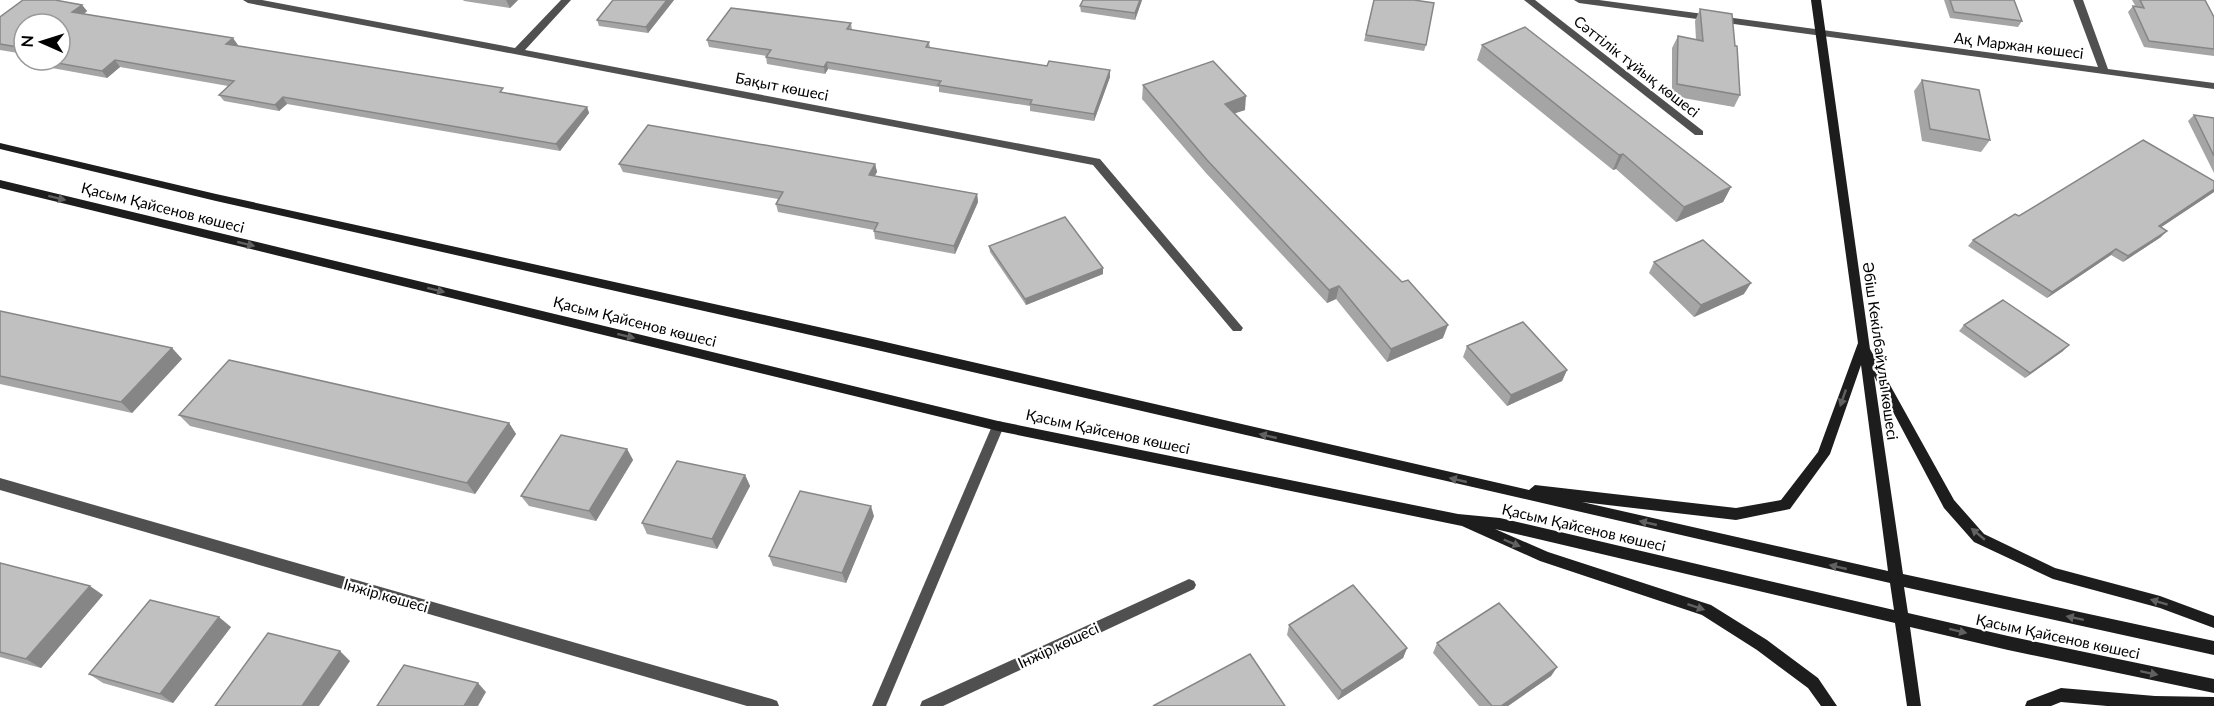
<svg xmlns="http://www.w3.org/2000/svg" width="2214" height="706" font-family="Lato,sans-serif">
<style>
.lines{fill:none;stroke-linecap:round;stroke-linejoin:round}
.street{fill:#505050;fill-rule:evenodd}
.secondary{fill:#1d1d1d;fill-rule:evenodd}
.wall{fill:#a5a5a5}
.shaded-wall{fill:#868686}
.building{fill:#c0c0c0;stroke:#868686;stroke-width:1.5}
.oneway{fill:#616161}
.labels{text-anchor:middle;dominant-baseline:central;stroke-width:4.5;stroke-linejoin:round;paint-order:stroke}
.street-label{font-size:15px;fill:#000;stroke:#fff}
</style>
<rect width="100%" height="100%" fill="#fff"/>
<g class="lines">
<g class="street">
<path d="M243,0H262L515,48L561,0H571L525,50L1100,159L1243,328L1241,331H1233L1093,165L248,3Z"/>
<path d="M1524,0H1535L1703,131V135H1695Z"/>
<path d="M1574,0H1599L2098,67L2073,0H2083L2108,69L2214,83V89L1579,3Z"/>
<path d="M998,421L1002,422L1004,426L886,706H872L992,426L994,422Z"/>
<path d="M0,478L772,699L777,701L779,706H747L0,490Z"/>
<path d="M1189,579L1194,581L1196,585L1194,589L943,706H920L922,701Z"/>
</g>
<g class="secondary">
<path d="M1811,0H1821L1870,349L1954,500L1984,534L2055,568L2160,596L2214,616V628L2160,608L2053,579L1974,542L1944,508L1874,376L1903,574L2214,641V655L1904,587L1908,613L2008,636L2214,679V693L2008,650L1910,627L1921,706H1907L1895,623L1495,529L1548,552L1711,605L1767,640L1818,678L1837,706H1821L1808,688L1757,650L1702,615L1540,561L1462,526L998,431L0,188V180L998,421L1458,514L1500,518L1894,610L1890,583L868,348L216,201L0,149V143L216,194L868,338L1529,490L1535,485L1736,508L1781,500L1818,452L1858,343ZM1861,365L1888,571L1582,502L1736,520L1790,509L1830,454Z"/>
<path d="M2061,688L2155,696L2214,697V706H2107L2061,702L2051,706H2025L2027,701Z"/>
</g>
</g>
<g class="wall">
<path d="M463,0H518L510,8L464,1Z"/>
<path d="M613,0H674L648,33L599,26L597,20Z"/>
<path d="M1142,0L1135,20L1081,12L1080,6Z"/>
<path d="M1374,0L1426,45L1424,51L1364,41Z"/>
<path d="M1944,0H2014L2022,21L2018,27L1950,18Z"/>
<path d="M2132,0H2205L2214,17V56L2144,47L2128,12L2133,6L2136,7Z"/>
<path d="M82,5L87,11L84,14L238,45L237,46L587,107L589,113L560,151L287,104L279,111L224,101L219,95L228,86L120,67L107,78L52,68L46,61L60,60V24H24V54L0,50V17Z"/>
<path d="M1700,9L1740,95L1734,107L1672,96V48L1678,36L1696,40L1695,21Z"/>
<path d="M851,23L852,30L929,42L930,48L1110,77L1094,121L1030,111V106L939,92V87L828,69L825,74L767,64L766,57L767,56L709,47L707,40Z"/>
<path d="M1482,45L1731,187L1723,202L1676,222L1616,169L1613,170L1477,60Z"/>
<path d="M1922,80L1990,140L1981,152L1922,141L1914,91Z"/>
<path d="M1143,85L1245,110L1235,113L1443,338L1387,362L1336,299L1327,303L1206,173L1142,99Z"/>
<path d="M2194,115L2214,118V173L2188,121Z"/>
<path d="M619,164H875L877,172L874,176L977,194L978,202L955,254L875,239L874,231V230L778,212L776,204L778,199L623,172Z"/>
<path d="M2214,192L2161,227V237L2123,262L2111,255L2047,298L1968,246L1973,240Z"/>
<path d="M989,246L1103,274L1026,305L990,252Z"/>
<path d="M1654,262L1744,294L1694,317L1649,273Z"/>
<path d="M0,311L172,348L182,359L132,413L0,384Z"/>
<path d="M1964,325L2063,351L2025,378L1959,331Z"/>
<path d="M1467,346L1567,370L1562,381L1507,406L1463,357Z"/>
<path d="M179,415L509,423L516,434L475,494L190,426Z"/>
<path d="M627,449L633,460L596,521L529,506L521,496Z"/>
<path d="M745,475L750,486L717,549L647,534L642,523Z"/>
<path d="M874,516L846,583L773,566L769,556Z"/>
<path d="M0,562L1,563L103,595L41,668L0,657Z"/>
<path d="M1289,625L1407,648L1403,658L1338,700L1287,635Z"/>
<path d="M231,627L173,703L103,683L89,674Z"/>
<path d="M1437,643L1557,667L1551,676L1508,706H1479L1433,653Z"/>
</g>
<g class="shaded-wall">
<path d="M506,0H518L510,8Z"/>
<path d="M667,0H674L648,33L646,27Z"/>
<path d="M1140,0H1142L1135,20V13Z"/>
<path d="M82,5L87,11L77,19L72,12Z"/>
<path d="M233,38L238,45L231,51L226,44Z"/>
<path d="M115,60L120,67L107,78L102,71Z"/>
<path d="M827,62L828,69L825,74L824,67Z"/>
<path d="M1110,70V77L1094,121V114Z"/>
<path d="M1246,96L1245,110L1224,117L1225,104Z"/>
<path d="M283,97L287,104L279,111L275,105Z"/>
<path d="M587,107L589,113L560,151L556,144Z"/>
<path d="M1623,154L1616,169L1613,170L1619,155Z"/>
<path d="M875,164L877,172L871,183L869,175Z"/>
<path d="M1731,187L1723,202L1676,222L1684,207Z"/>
<path d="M2214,189V192L2154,232L2159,226Z"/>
<path d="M977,194L978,202L955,254L954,246Z"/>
<path d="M2167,231L2161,237L2123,262L2128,256Z"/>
<path d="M2116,249L2111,255L2047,298L2052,292Z"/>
<path d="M1103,268V274L1026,305L1025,299Z"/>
<path d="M1751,283L1744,294L1694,317L1701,305Z"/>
<path d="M1339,286L1336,299L1327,303L1329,290Z"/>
<path d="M1448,325L1443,338L1387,362L1391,349Z"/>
<path d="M2069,345L2063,351L2025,378L2030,373Z"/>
<path d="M172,348L182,359L132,413L121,402Z"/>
<path d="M1567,370L1562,381L1507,406L1511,395Z"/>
<path d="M509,423L516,434L475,494L467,483Z"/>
<path d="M627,449L633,460L596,521L589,511Z"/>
<path d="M745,475L750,486L717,549L712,539Z"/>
<path d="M871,506L874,516L846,583L842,573Z"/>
<path d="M90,586L103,595L41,668L26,659Z"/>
<path d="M219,617L231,627L173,703L160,694Z"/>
<path d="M1407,648L1403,658L1338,700L1342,691Z"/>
<path d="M340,651L350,661L319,706H302Z"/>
<path d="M1557,667L1551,676L1508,706H1501Z"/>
<path d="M478,683L486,692L478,706H464Z"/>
</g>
<g class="building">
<path d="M23,0H55L82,5L72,12L233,38L226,44L503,88L500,92L587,107L556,144L283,97L275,105L219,95L234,81L115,60L102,71L46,61L48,60H60V24H24V48L0,44V17Z"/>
<path d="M613,0H667L646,27L597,20Z"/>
<path d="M1083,0H1140L1135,13L1080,6Z"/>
<path d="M1374,0H1414L1434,3L1426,45L1366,35Z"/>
<path d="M1950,0H2014L2022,21L1954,12Z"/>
<path d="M2140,0H2205L2214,17V49L2149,41L2133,6L2144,8Z"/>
<path d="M731,8L851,23L847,29L929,42L926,47L1047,66L1049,61L1110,70L1094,114L1030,104L1032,100L938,85L941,81L827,62L824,67L766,57L771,50L707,40Z"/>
<path d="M1700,9L1732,14L1735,46H1737L1740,95L1677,84L1678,36L1703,41Z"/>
<path d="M1525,27L1731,187L1684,207L1623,154L1619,155L1482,45Z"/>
<path d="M1213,61L1246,96L1225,104L1402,282L1408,280L1448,325L1391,349L1339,286L1329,290L1207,160L1143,85Z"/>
<path d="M1922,80L1979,90L1990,140L1930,129Z"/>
<path d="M2194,115L2214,118V156Z"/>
<path d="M648,125L875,164L869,175L977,194L954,246L874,231L878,223L776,204L783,192L619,164Z"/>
<path d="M2143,140L2214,181V189L2159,226L2167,231L2128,256L2116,249L2052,292L1973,240L2015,214L2019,216Z"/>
<path d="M1065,217L1103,268L1025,299L989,246Z"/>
<path d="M1703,240L1751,283L1701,305L1654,262Z"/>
<path d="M2003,300L2069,345L2030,373L1964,325Z"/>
<path d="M0,311L172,348L121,402L0,376Z"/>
<path d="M1523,322L1567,370L1511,395L1467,346Z"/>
<path d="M229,360L509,423L467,483L179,415Z"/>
<path d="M561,435L627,449L589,511L521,496Z"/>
<path d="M677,461L745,475L712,539L642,523Z"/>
<path d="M800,491L871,506L842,573L769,556Z"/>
<path d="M0,563L90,586L26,659L0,652Z"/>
<path d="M1353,585L1407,648L1342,691L1289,625Z"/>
<path d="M150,600L219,617L160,694L89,674Z"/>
<path d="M1499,603L1557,667L1501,706H1492L1437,643Z"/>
<path d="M268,633L340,651L302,706H215Z"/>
<path d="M1250,654L1285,706H1153Z"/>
<path d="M404,665L478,683L464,706H377Z"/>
</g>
<defs><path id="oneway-solid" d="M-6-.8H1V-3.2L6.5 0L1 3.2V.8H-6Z" transform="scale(1.5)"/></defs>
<g class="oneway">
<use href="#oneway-solid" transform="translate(57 198) rotate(14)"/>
<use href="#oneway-solid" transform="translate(246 244) rotate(14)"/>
<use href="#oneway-solid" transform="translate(436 290) rotate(14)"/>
<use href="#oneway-solid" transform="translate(626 336) rotate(14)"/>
<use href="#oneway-solid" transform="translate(1843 398) rotate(109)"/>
<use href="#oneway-solid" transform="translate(1268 436) rotate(-167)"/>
<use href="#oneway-solid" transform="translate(1458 480) rotate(-167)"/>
<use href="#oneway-solid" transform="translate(1648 523) rotate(-167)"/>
<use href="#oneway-solid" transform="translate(1978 534) rotate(-140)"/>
<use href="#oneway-solid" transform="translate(1512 543) rotate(23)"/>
<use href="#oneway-solid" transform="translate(1838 567) rotate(-167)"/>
<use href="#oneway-solid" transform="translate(2159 602) rotate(-163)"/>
<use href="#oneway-solid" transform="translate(1696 607) rotate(18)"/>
<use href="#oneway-solid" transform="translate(2075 618) rotate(-168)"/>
<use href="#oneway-solid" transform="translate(1958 631) rotate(14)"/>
<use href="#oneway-solid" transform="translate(2149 673) rotate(12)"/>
</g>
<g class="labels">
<g class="street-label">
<text transform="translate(2019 45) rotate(7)">Ақ Маржан көшесі</text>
<text transform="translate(1637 66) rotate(38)">Сәттілік тұйық көшесі</text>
<text transform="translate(782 86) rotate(11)">Бақыт көшесі</text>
<text transform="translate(163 207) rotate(14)">Қасым Қайсенов көшесі</text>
<text transform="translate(635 321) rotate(14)">Қасым Қайсенов көшесі</text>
<text transform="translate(1881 351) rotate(82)">Әбіш Кекілбайұлы көшесі</text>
<text transform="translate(1108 431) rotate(12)">Қасым Қайсенов көшесі</text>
<text transform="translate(1584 527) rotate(13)">Қасым Қайсенов көшесі</text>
<text transform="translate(386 595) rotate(16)">Інжір көшесі</text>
<text transform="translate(2058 636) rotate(12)">Қасым Қайсенов көшесі</text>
<text transform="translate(1058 645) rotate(-25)">Інжір көшесі</text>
</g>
</g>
<g transform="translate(42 42) rotate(273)"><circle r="28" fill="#ffffff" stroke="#999999" stroke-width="1.5"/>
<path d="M0-4.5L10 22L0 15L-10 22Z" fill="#000000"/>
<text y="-9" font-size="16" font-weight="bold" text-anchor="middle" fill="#000000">N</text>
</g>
</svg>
